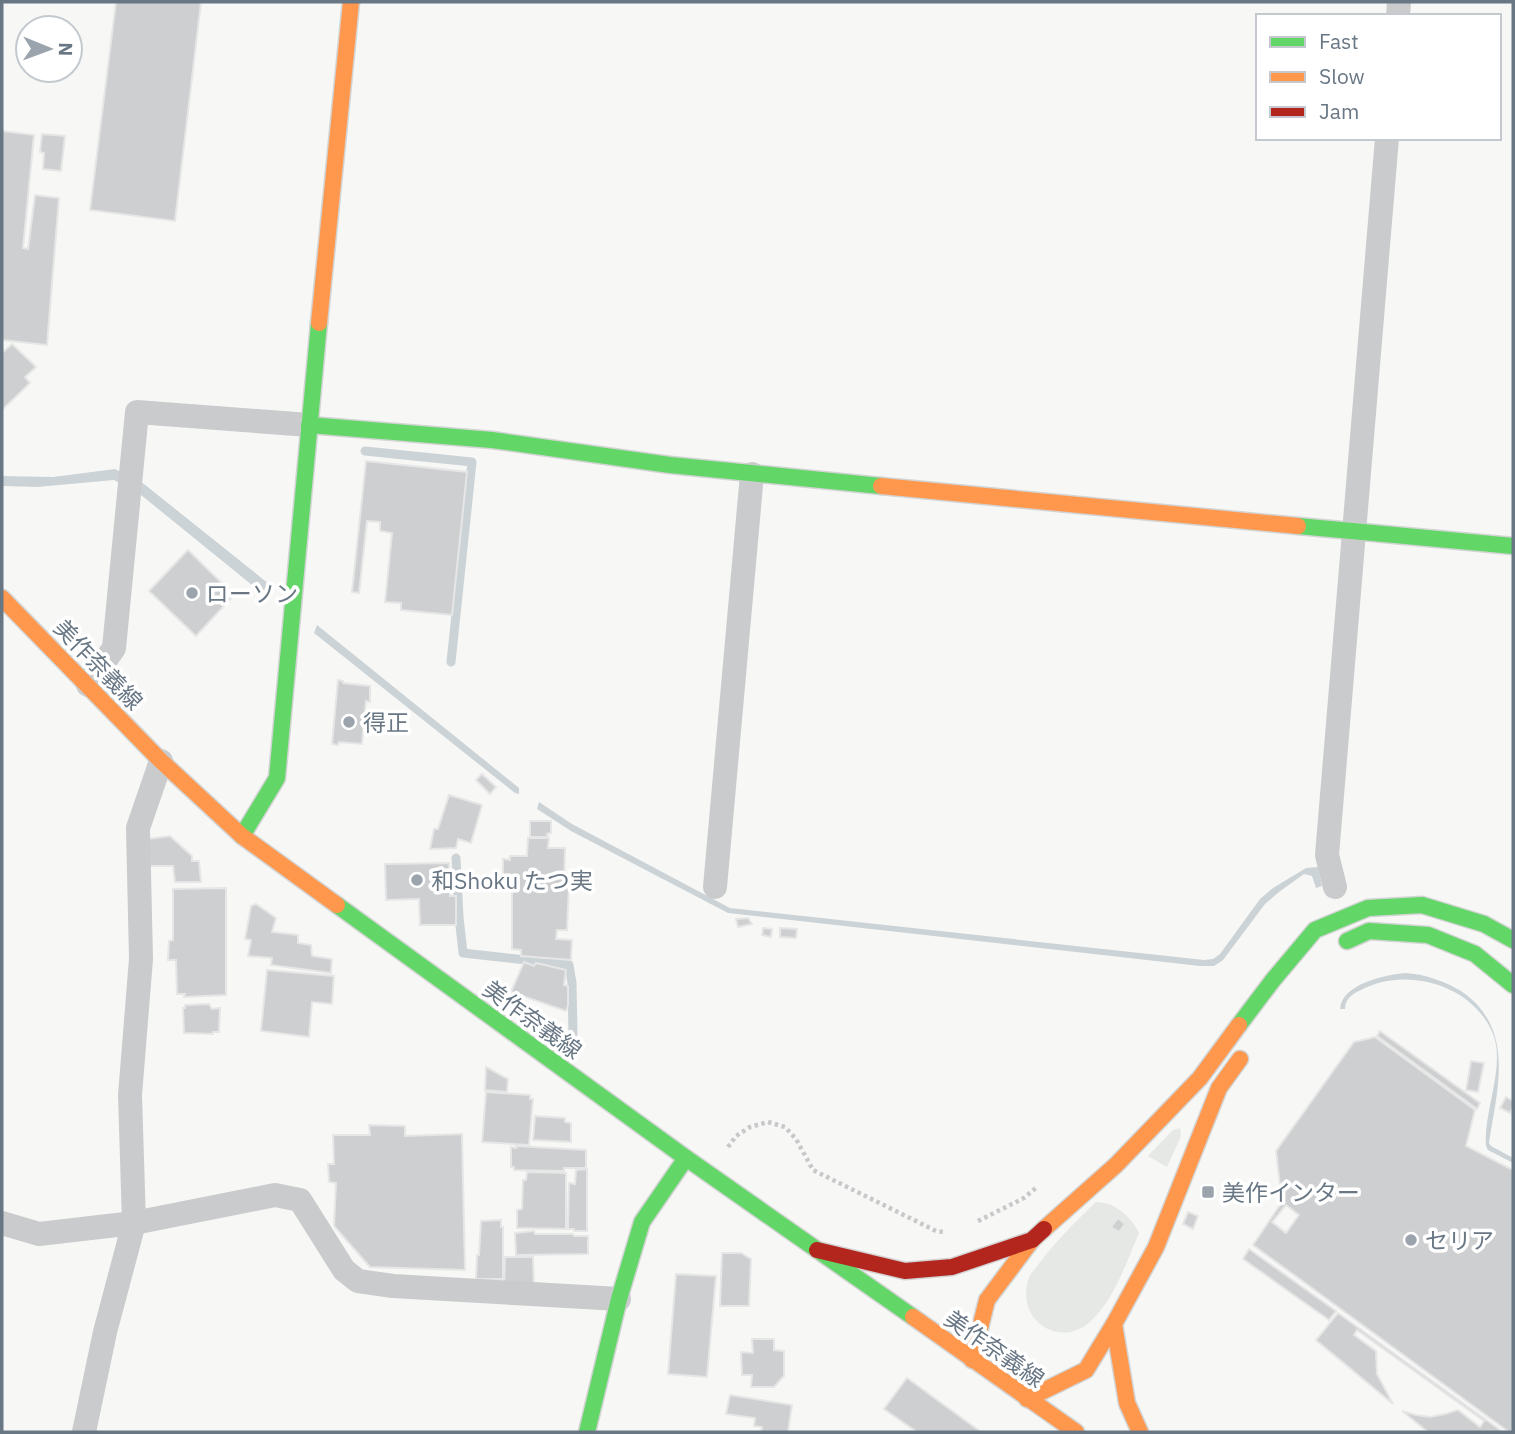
<svg xmlns="http://www.w3.org/2000/svg" width="1515" height="1434" font-family="'IBM Plex Sans','Noto Sans JP',sans-serif">
<style>
.green{fill:#e5e8e4}
.water{fill:#ccd3d6}
.lines{fill:none;stroke-linecap:round;stroke-linejoin:round}
.stream{stroke:#ccd3d6;stroke-width:9}
.building{fill:#cecfd0;stroke:#e6e6e6;stroke-width:2;fill-rule:evenodd}
.fast-casing{stroke:#d3d4d4;stroke-width:19}
.slow-casing{stroke:#d3d4d4;stroke-width:19}
.jam-casing{stroke:#d3d4d4;stroke-width:19}
.path{stroke:#c7c8c9;stroke-width:4.5;stroke-dasharray:3.5 3.5;stroke-linecap:butt}
.street{stroke:#cacbcc;stroke-width:24}
.fast{stroke:#63d668;stroke-width:16}
.slow{stroke:#ff974d;stroke-width:16}
.jam{stroke:#b3261e;stroke-width:16}
.poi-dot{fill:#9ba4ad;stroke:#fff;stroke-width:2.5}
.labels{text-anchor:middle;dominant-baseline:central;stroke-width:7;stroke-linejoin:round;paint-order:stroke}
.poi-label{font-size:23px;fill:#697785;stroke:#fff;text-anchor:start}
.street-label{font-size:23px;fill:#697785;stroke:#fff}
</style>
<rect width="100%" height="100%" fill="#f7f7f6"/>
<g class="green">
<path d="M1180,1128L1181,1136L1167,1167L1148,1156L1173,1130Z"/>
<path d="M1096,1202C1114,1202 1131,1216 1139,1233C1126,1263 1115,1298 1091,1321C1059,1351 1014,1318 1029,1278C1030,1274 1035,1269 1038,1265C1055,1242 1075,1222 1096,1202Z"/>
</g>
<g class="water">
<path d="M115,469L144,484L269,584L262,593L141,495L114,480L37,487L2,486V476L53,477Z"/>
<path d="M317,625L519,788V794L515,793L314,633Z"/>
<path d="M539,802L572,824L730,908L1204,960L1213,959L1220,954L1260,899L1273,888L1306,868L1318,867L1322,886L1316,888L1312,876L1304,874L1279,892L1265,904L1223,960L1214,966H1200L728,913L571,831L537,809Z"/>
<path d="M1405,973C1425,974 1444,981 1461,991C1515,1028 1498,1086 1489,1143L1491,1146L1513,1158V1163L1488,1150L1486,1146C1483,1112 1506,1066 1493,1034C1473,984 1405,966 1361,990C1352,994 1345,999 1345,1009H1340C1342,984 1384,975 1405,973Z"/>
</g>
<g class="lines">
<g class="stream">
<path d="M365,451L472,462L451,662"/>
<path d="M456,858L459,917L463,953L569,965L572,983L573,1034"/>
</g>
</g>
<g class="building">
<path d="M116,2H201L175,221L90,210Z"/>
<path d="M2,131L34,135L23,248L28,249L35,195L59,198L47,345L2,340Z"/>
<path d="M42,134L65,136L61,171L43,169L44,153L40,152Z"/>
<path d="M12,344L36,367L25,377L30,383L2,410V353Z"/>
<path d="M366,461L467,472L452,615L401,610V603L385,602L392,533L380,531V522L367,521L359,593L352,592Z"/>
<path d="M188,550L234,595L196,636L149,591Z"/>
<path d="M338,680L343,681V683L370,686V702L366,701L362,744L339,742L338,745L332,744Z"/>
<path d="M482,774L496,787L490,794L476,780Z"/>
<path d="M449,795L482,805L471,843L458,839L456,848L430,849L434,829H438Z"/>
<path d="M530,821H551V833L547,834L548,837H530Z"/>
<path d="M170,836L192,856V861H199L201,882H175L173,866H150L147,839Z"/>
<path d="M528,838H549L548,848H565L564,887H569L567,930H557L556,939L572,940L571,960L521,956V950L512,949V889H503V859L510,860V856H527Z"/>
<path d="M449,863L450,896H456V925H420L419,899L386,900L385,864Z"/>
<path d="M226,888V995L184,997L185,994H177L176,960H168L169,941L173,940V889Z"/>
<path d="M256,904L276,918L272,932L298,935V943L311,945L312,956L332,959L331,973L271,965L272,958L248,956L251,940L245,939L251,906Z"/>
<path d="M748,918L752,924L738,927L736,919Z"/>
<path d="M763,928L772,929L771,937L762,935Z"/>
<path d="M780,928L797,929L796,938L780,937Z"/>
<path d="M524,962L534,966L536,963L566,970L564,985L568,986V1005L566,1011L511,992Z"/>
<path d="M267,970L334,976L332,1004L312,1002L309,1037L261,1031Z"/>
<path d="M209,1004L212,1009L220,1008L219,1032H213V1034L184,1033L183,1008H185V1005Z"/>
<path d="M1380,1031L1480,1103L1477,1109L1377,1036Z"/>
<path d="M1375,1037L1475,1110L1466,1146L1513,1170V1432H1509L1253,1245L1282,1202L1276,1151L1354,1042ZM1286,1205L1299,1215L1286,1233L1272,1222Z"/>
<path d="M1471,1061L1484,1063L1478,1092L1466,1090Z"/>
<path d="M486,1067L508,1079L507,1092L485,1090Z"/>
<path d="M486,1092L530,1095V1099H533L529,1145L482,1142Z"/>
<path d="M1506,1097L1513,1101V1107L1510,1113L1500,1108Z"/>
<path d="M535,1116L565,1118V1122L571,1123V1142L533,1140Z"/>
<path d="M369,1125L405,1126V1136L462,1134L465,1270L370,1267L334,1226L336,1183L329,1182L328,1164H334L333,1135H370Z"/>
<path d="M516,1146L586,1150V1168H564V1171L514,1170V1167H511V1147L516,1148Z"/>
<path d="M587,1169V1231H574V1229H568L569,1183L575,1184L576,1170Z"/>
<path d="M527,1172L566,1173V1229L517,1228V1210L522,1209L523,1180H526Z"/>
<path d="M1188,1212L1198,1216L1193,1229L1183,1224Z"/>
<path d="M1118,1218L1125,1224L1119,1232L1111,1227Z"/>
<path d="M501,1220V1227H503V1279H476L477,1255H479L481,1221Z"/>
<path d="M534,1231L535,1234H573L574,1236H588V1254L516,1255L515,1233Z"/>
<path d="M1249,1249L1336,1311L1329,1320L1243,1259Z"/>
<path d="M722,1253H741L751,1259L749,1306H720Z"/>
<path d="M505,1257H533L534,1284L504,1285Z"/>
<path d="M676,1274L716,1276L707,1377L668,1374Z"/>
<path d="M1338,1313L1503,1432H1428L1402,1411L1416,1415L1430,1417L1445,1414L1458,1410L1480,1427L1484,1421L1357,1330L1354,1335L1376,1351L1377,1374L1393,1404L1316,1340Z"/>
<path d="M752,1339H774V1350L784,1351V1376L774,1387H751L752,1375H742L741,1352L753,1353Z"/>
<path d="M907,1378L981,1432H917L884,1409Z"/>
<path d="M730,1395L792,1405L788,1432H761L762,1427L754,1426L755,1418L726,1414Z"/>
</g>
<g class="lines">
<g class="fast-casing">
<g id="fast">
<path d="M309,425L492,440L670,465L881,486"/>
<path d="M1298,526L1513,546"/>
<path d="M242,836L277,778L319,323"/>
<path d="M337,905L686,1158L913,1317"/>
<path d="M1347,941L1369,931L1428,935L1475,954L1513,985"/>
<path d="M1239,1025L1273,980L1315,930L1368,908L1422,905L1484,924L1513,940"/>
<path d="M587,1432L619,1299L642,1222L686,1158"/>
</g>
</g>
<g class="slow-casing">
<g id="slow">
<path d="M319,323L351,2"/>
<path d="M881,486L1298,526"/>
<path d="M2,598L161,761L242,836L337,905"/>
<path d="M1044,1229L1116,1165L1200,1078L1239,1025"/>
<path d="M913,1317L1076,1432"/>
<path d="M1114,1324L1127,1403L1140,1432"/>
<path d="M972,1360L987,1300L1032,1240"/>
<path d="M1027,1399L1086,1370L1114,1324L1156,1247L1219,1088L1240,1059"/>
</g>
</g>
<g class="jam-casing">
<path id="jam" d="M817,1250L905,1271L952,1267L1032,1240L1044,1229"/>
</g>
<g class="path">
<path d="M728,1147L736,1136L750,1127L768,1122L785,1127L796,1139L813,1170L936,1231L944,1232"/>
<path d="M978,1221L1024,1198L1037,1187"/>
</g>
<g class="street">
<path d="M1398,16L1399,2"/>
<path d="M88,685L114,648L137,412L309,425"/>
<path d="M715,887L752,474"/>
<path d="M1335,887L1327,855L1387,138"/>
<path d="M2,1223L39,1234L134,1223L275,1195L300,1200L344,1270L358,1281L393,1286L619,1299"/>
<path d="M84,1432L105,1332L134,1223L130,1095L141,959L138,828L161,761"/>
</g>
<use href="#fast" class="fast"/>
<use href="#slow" class="slow"/>
<use href="#jam" class="jam"/>
</g>
<g class="poi-dot">
<circle cx="192" cy="593" r="7"/>
<circle cx="349" cy="722" r="7"/>
<circle cx="417" cy="880" r="7"/>
<rect x="1201" y="1185" width="14" height="14" rx="3.5"/>
<circle cx="1411" cy="1240" r="7"/>
</g>
<g class="labels">
<g class="poi-label">
<text x="206" y="593">ローソン</text>
<text x="363" y="722">得正</text>
<text x="431" y="880">和Shoku たつ実</text>
<text x="1222" y="1192">美作インター</text>
<text x="1425" y="1240">セリア</text>
</g>
<g class="street-label">
<text transform="translate(99 664) rotate(46)">美作奈義線</text>
<text transform="translate(533 1019) rotate(36)">美作奈義線</text>
<text transform="translate(995 1348) rotate(35)">美作奈義線</text>
</g>
</g>
<rect width="1515" height="1434" fill="none" stroke="#697785" stroke-width="7"/>
<rect x="1256" y="14" width="245" height="126" fill="#ffffff" stroke="#c3c9ce" stroke-width="2"/>
<rect x="1270" y="37" width="35" height="10" fill="#63d668" stroke="#c3c9ce" stroke-width="2"/>
<text x="1319" y="49" font-size="21" fill="#697785">Fast</text>
<rect x="1270" y="72" width="35" height="10" fill="#ff974d" stroke="#c3c9ce" stroke-width="2"/>
<text x="1319" y="84" font-size="21" fill="#697785">Slow</text>
<rect x="1270" y="107" width="35" height="10" fill="#b3261e" stroke="#c3c9ce" stroke-width="2"/>
<text x="1319" y="119" font-size="21" fill="#697785">Jam</text>
<g transform="translate(49 49) rotate(91)"><circle r="33" fill="#ffffff" stroke="#c3c9ce" stroke-width="2"/>
<path d="M0-5L12 26L0 18L-12 26Z" fill="#9ba4ad"/>
<text y="-10" font-size="19" font-weight="bold" text-anchor="middle" fill="#697785">N</text>
</g>
</svg>
